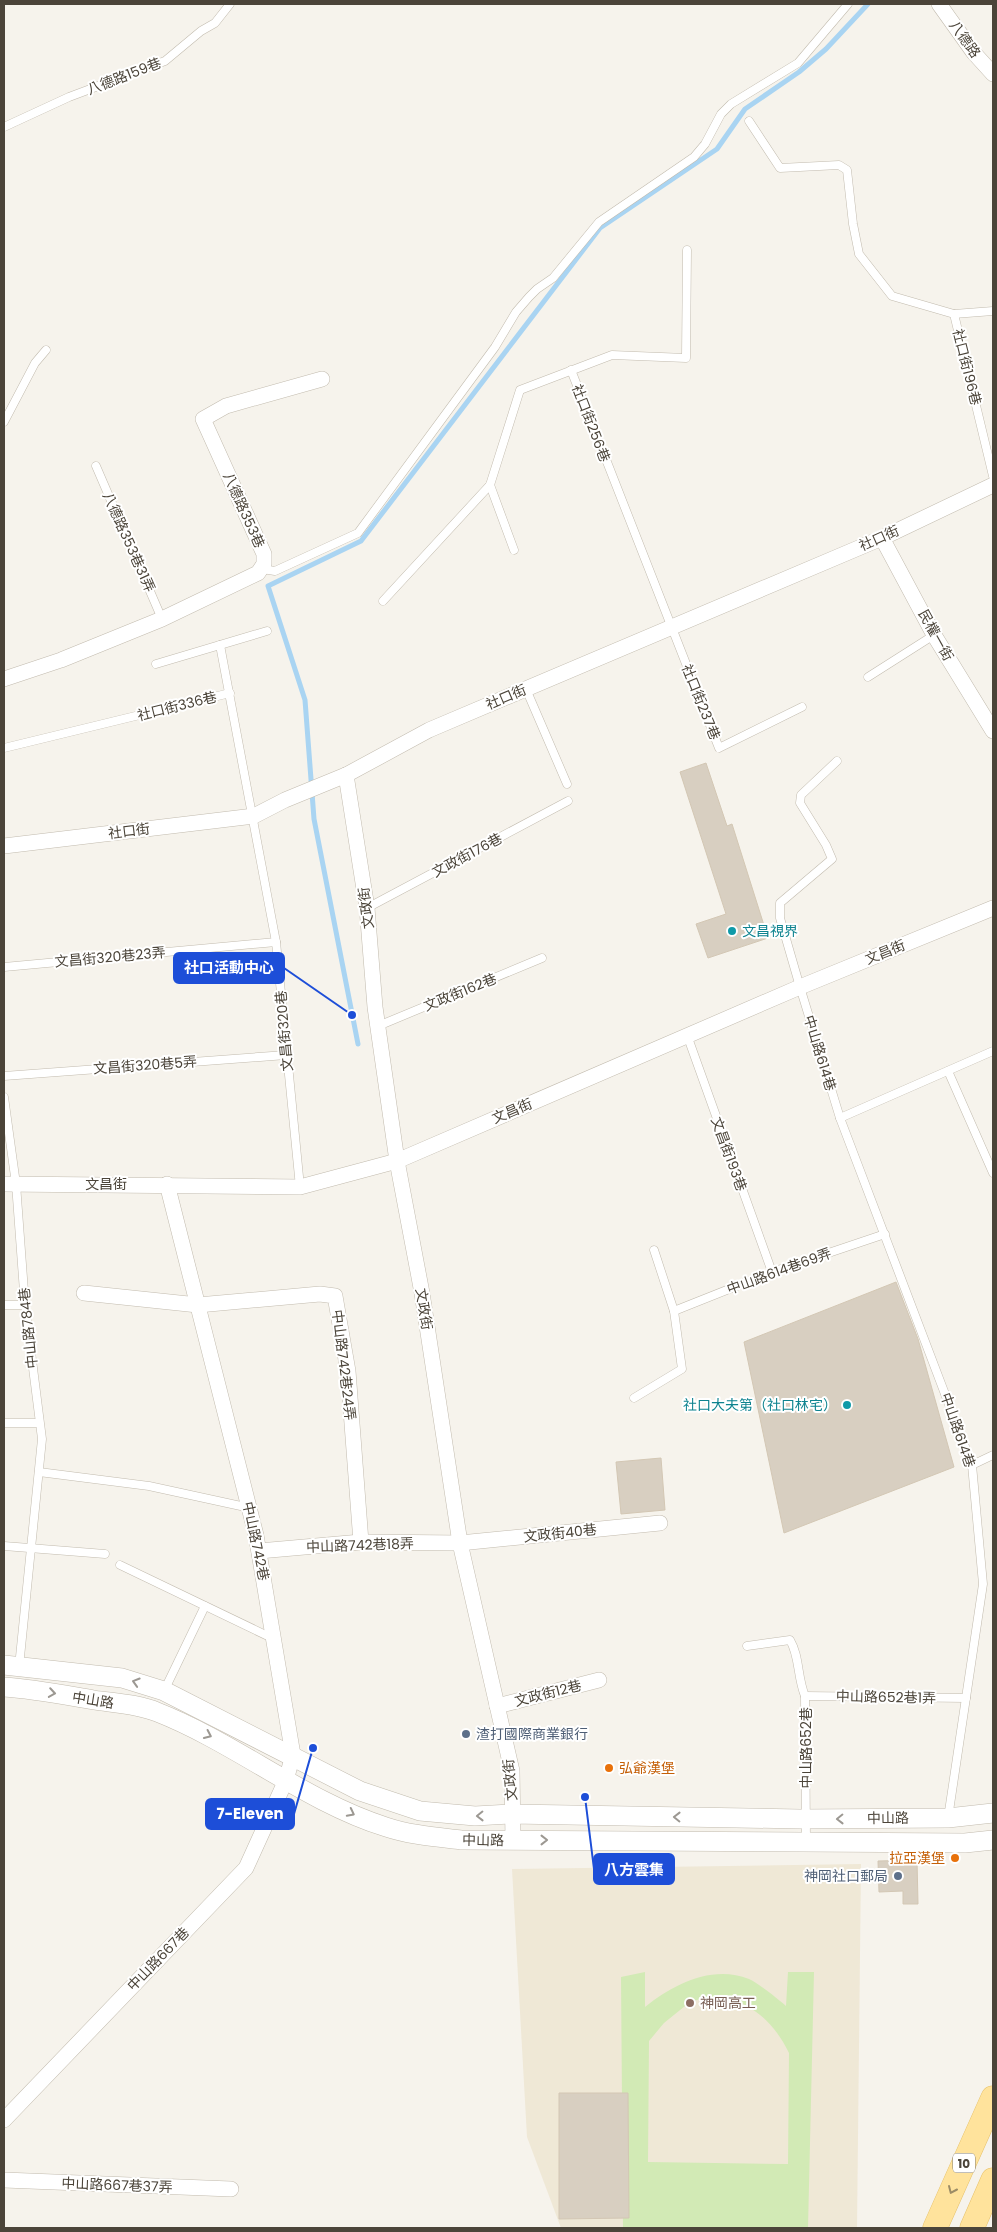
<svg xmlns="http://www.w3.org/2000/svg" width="997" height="2232" font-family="Poppins,'Noto Sans TC',sans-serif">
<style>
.education{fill:#efe8d6}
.green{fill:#d2eab5;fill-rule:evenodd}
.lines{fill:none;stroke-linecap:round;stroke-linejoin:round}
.stream{stroke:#a9d4f2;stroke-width:5}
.building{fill:#d8cfc1;stroke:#d3c7b4}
.service-casing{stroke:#c2bbae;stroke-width:9}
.minor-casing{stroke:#c2bbae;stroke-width:16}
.tertiary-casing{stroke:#c2bbae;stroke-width:20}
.primary-casing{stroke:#e6c16a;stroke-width:25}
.service{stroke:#fff;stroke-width:8}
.minor{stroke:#fff;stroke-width:15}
.tertiary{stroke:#fff;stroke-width:19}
.primary{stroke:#ffe39c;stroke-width:24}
.oneway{stroke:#9c9892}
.oneway2{stroke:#9c8c66}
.culture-dot{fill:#0f9aa8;stroke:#fff;stroke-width:2}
.service-dot{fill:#5c6f8a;stroke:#fff;stroke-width:2}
.food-dot{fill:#e8710a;stroke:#fff;stroke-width:2}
.education-dot{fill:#8d6e63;stroke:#fff;stroke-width:2}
.labels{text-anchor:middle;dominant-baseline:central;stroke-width:4;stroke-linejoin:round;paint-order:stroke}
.shield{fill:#fff;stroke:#817c74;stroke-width:1}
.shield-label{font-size:12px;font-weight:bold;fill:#4b4439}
.street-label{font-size:14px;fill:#4b4439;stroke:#fff}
.culture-label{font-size:14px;fill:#0d838f;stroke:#fff;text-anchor:start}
.service-label{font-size:14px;fill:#4e5e75;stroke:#fff;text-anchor:start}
.food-label{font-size:14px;fill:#c56008;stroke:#fff;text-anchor:start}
.education-label{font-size:14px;fill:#785e54;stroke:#fff;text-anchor:start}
.leader{fill:none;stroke:#1d4ed8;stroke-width:2}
.callout-dot{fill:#1d4ed8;stroke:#fff;stroke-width:2}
.callout{fill:#1d4ed8;stroke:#1d4ed8;stroke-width:2}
.callout-label{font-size:15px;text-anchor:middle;font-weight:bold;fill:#fff}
</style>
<rect width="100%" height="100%" fill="#f6f3ec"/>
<path class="education" d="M861,1864L857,2228H561L527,2137L512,1869Z"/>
<path class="green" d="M645,1972V2007C672,1985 712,1964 749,1979C758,1983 778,1999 786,2006L788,1972H814L808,2228H623L621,1977ZM721,1997C753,2003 775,2024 789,2053L788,2164L648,2162L649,2041L664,2023L690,2002L704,1998Z"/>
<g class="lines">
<path class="stream" d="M358,1044L314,819L305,700L268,586L361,541L600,228L717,149L745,109L799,72L826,49L868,4"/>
</g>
<g class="building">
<path d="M706,763L727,826L732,824L768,938L708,958L696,924L726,914L680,772Z"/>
<path d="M896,1282L918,1339L954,1467L784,1533L744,1342Z"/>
<path d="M661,1458L665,1510L621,1514L616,1462Z"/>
<path d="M917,1860L918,1904H903V1891L879,1892L878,1861Z"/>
<path d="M559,2093H628L629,2218L559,2219Z"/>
</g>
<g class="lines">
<g class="service-casing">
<g id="service">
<path d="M749,121L780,168L839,165L847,170L853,224L859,254L892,296L954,314L993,311"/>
<path d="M4,127L69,97L165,61L201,31L215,23L230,4"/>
<path d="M954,314L993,476"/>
<path d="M571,370L719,748L802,707"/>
<path d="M4,422L35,363L46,350"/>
<path d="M96,466L162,619"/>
<path d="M490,485L514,550"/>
<path d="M262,569L275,571L358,533L495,347L516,312L529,297L537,289L553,278L599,222L694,157L705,144L721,114L731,104L798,63L848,4"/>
<path d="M383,601L490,485L520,390L612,355L686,358L687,250"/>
<path d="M220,645L276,942L300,1187"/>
<path d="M156,664L267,631"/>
<path d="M868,677L934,635"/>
<path d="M526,689L567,784"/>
<path d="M4,748L230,693"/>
<path d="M837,761L801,795L800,803L826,845L832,859L780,903V918L800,987L840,1118L972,1465L983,1584L948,1818"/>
<path d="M367,908L568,801"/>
<path d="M4,967L276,942"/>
<path d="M378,1026L542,958"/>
<path d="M687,1035L772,1272"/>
<path d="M948,1071L993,1173"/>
<path d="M4,1076L286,1055"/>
<path d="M4,1097L16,1184L25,1305L42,1439L19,1667"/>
<path d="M840,1118L993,1051"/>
<path d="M4,1305H25"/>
<path d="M674,1311L772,1272L885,1234"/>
<path d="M634,1398L682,1369L674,1311L654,1250"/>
<path d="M4,1423H39"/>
<path d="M972,1465L993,1455"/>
<path d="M39,1472L149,1486L250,1508"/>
<path d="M4,1546L105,1554"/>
<path d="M120,1565L274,1639"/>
<path d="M747,1646L790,1640C800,1657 797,1677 805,1696L806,1842"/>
<path d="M164,1691L205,1606"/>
<path d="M805,1696L966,1698"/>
</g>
</g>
<g class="minor-casing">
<g id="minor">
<path d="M939,4L974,53L993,74"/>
<path d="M882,538L934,635L993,731"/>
<path d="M4,679L61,660L162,619L258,573L264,564V554L203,419L226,406L322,379"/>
<path d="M346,775L367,908L375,1007L397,1161L422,1293L460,1543L512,1771L513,1840"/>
<path d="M4,846L254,816L285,800L346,775L429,730L882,538L993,485"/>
<path d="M4,1184L300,1187L397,1161L800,987L993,908"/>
<path d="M84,1293L198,1305L320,1294L335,1296L348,1371L361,1542"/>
<path d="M259,1551L361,1542L460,1543L660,1523"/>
<path d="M497,1706L599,1680"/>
<path d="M4,2120L246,1868L286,1780L293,1755L256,1535L167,1184"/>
<path d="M4,2180L231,2189"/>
</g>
</g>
<g class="tertiary-casing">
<g id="tertiary">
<path d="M4,1665L122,1678L164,1691L360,1791L420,1811L475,1816L512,1814L800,1819L948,1818L993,1813"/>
<path d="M4,1687C34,1689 64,1695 94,1700C114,1703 138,1704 157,1712C236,1743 306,1802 386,1827C410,1835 436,1837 461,1840L965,1843L993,1840"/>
</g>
</g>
<g class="primary-casing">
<g id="primary">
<path d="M935,2228L993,2098"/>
<path d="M972,2228L993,2180"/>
</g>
</g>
<use href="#service" class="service"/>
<use href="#minor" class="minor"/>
<use href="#tertiary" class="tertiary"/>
<use href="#primary" class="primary"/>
</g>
<defs><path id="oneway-chevron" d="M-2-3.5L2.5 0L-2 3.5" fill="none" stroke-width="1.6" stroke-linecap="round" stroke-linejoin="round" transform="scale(1.25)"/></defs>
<g class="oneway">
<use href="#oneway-chevron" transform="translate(136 1682) rotate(-163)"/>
<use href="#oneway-chevron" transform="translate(52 1693) rotate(9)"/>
<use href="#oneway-chevron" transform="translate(208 1735) rotate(25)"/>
<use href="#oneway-chevron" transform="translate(351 1813) rotate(27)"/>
<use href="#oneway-chevron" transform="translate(480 1816) rotate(179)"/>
<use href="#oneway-chevron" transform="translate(677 1817) rotate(-179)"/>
<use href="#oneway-chevron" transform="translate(840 1819) rotate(179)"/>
<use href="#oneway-chevron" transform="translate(544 1840)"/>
</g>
<use class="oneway2" href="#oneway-chevron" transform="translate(952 2190) rotate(114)"/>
<g class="culture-dot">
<circle cx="732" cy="931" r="5"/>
<circle cx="847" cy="1405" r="5"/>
</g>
<g class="service-dot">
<circle cx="466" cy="1734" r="5"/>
<circle cx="898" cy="1876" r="5"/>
</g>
<g class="food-dot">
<circle cx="609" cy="1768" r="5"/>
<circle cx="955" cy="1858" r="5"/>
</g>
<circle class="education-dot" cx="690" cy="2003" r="5"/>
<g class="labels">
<rect class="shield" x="953" y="2153.5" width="22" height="19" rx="4"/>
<g class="shield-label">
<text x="964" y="2163">10</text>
</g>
<g class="street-label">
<text transform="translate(965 39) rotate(55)">八德路</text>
<text transform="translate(124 76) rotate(-21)">八德路159巷</text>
<text transform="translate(967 367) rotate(76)">社口街196巷</text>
<text transform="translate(591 423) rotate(69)">社口街256巷</text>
<text transform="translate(244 510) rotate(66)">八德路353巷</text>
<text transform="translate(879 538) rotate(-24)">社口街</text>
<text transform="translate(129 542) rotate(66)">八德路353巷31弄</text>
<text transform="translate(936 635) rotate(61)">民權一街</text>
<text transform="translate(506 697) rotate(-23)">社口街</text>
<text transform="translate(701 702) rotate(68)">社口街237巷</text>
<text transform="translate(177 706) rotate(-14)">社口街336巷</text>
<text transform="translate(129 831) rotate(-7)">社口街</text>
<text transform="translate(467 855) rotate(-28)">文政街176巷</text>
<text transform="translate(366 908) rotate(-97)">文政街</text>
<text transform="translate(885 952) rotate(-22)">文昌街</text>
<text transform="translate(110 957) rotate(-5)">文昌街320巷23弄</text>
<text transform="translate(460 992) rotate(-22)">文政街162巷</text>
<text transform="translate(284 1031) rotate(-95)">文昌街320巷</text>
<text transform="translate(820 1053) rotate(73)">中山路614巷</text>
<text transform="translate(145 1065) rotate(-4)">文昌街320巷5弄</text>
<text transform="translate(512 1111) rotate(-23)">文昌街</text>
<text transform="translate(729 1154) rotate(70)">文昌街193巷</text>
<text x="106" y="1184">文昌街</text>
<text transform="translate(779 1271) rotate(-20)">中山路614巷69弄</text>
<text transform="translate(424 1309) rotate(81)">文政街</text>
<text transform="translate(28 1328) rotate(-96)">中山路784巷</text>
<text transform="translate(344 1365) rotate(83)">中山路742巷24弄</text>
<text transform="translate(958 1430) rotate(71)">中山路614巷</text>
<text transform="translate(560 1533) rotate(-6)">文政街40巷</text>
<text transform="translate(256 1541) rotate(78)">中山路742巷</text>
<text transform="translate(360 1545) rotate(-2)">中山路742巷18弄</text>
<text transform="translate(548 1693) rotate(-14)">文政街12巷</text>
<text transform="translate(886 1697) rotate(1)">中山路652巷1弄</text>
<text transform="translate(93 1700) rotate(9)">中山路</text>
<text transform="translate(806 1748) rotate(-90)">中山路652巷</text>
<text transform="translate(510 1780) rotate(-95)">文政街</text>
<text transform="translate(888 1818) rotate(-1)">中山路</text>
<text transform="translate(483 1840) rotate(1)">中山路</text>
<text transform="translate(158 1959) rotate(-46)">中山路667巷</text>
<text transform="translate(117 2185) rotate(2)">中山路667巷37弄</text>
</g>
<g class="culture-label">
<text x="742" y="931">文昌視界</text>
<text x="837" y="1405" text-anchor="end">社口大夫第（社口林宅）</text>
</g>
<g class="service-label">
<text x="476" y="1734">渣打國際商業銀行</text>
<text x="888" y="1876" text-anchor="end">神岡社口郵局</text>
</g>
<g class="food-label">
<text x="619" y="1768">弘爺漢堡</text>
<text x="945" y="1858" text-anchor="end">拉亞漢堡</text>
</g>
<g class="education-label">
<text x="700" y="2003">神岡高工</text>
</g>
</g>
<path class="leader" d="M352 1015L284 968M313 1748L294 1814M585 1797L594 1869"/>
<g class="callout-dot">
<circle cx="352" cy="1015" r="5"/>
<circle cx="313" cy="1748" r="5"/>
<circle cx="585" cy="1797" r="5"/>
</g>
<g class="callout">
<rect x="174" y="953" width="110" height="30" rx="5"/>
<rect x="206" y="1799" width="88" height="30" rx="5"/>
<rect x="594" y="1854" width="80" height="30" rx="5"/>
</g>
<g class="callout-label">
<text x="229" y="973">社口活動中心</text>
<text x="250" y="1819">7-Eleven</text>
<text x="634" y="1875">八方雲集</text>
</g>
<rect width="997" height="2232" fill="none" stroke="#4b4439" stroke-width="10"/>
</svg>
